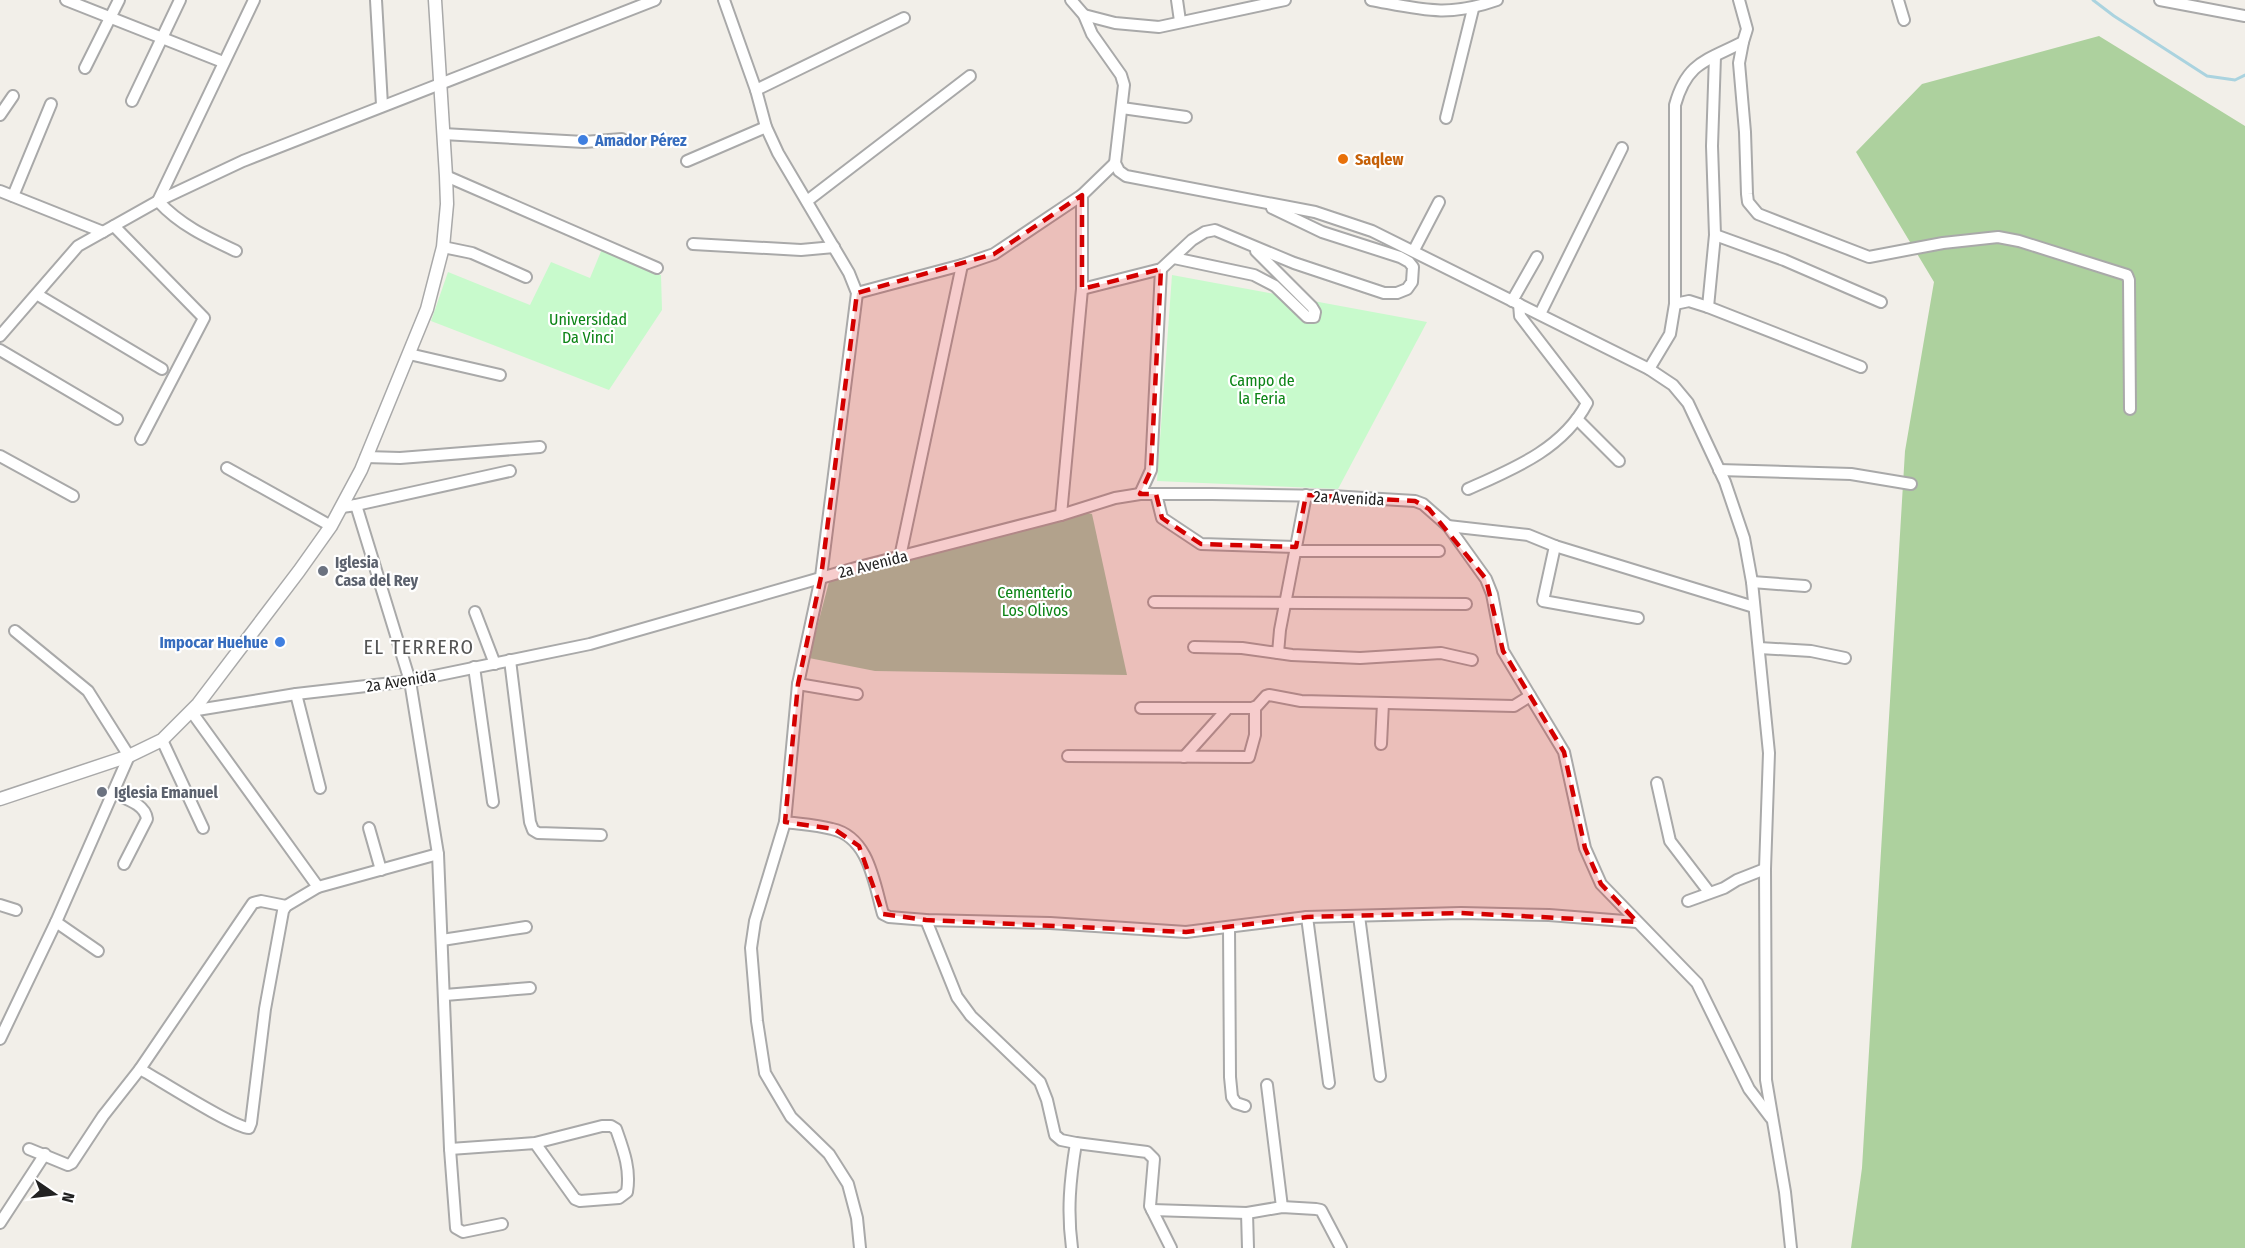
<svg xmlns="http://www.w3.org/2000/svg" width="2245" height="1248" font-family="'Fira Sans Condensed',sans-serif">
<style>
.forest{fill:#add19e}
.cemetery{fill:#aacbaf}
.park{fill:#c8facc}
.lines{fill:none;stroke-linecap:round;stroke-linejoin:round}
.stream{stroke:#aad3df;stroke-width:3}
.minor-casing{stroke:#a9a9a9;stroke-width:14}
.tertiary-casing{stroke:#a9a9a9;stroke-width:15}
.minor{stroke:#fff;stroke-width:10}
.tertiary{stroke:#fff;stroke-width:12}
.marked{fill:#d40000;fill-opacity:0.2;stroke:#d40000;stroke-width:4.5;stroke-dasharray:12 8;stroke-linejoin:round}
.shop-dot{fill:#3f7fe0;stroke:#fff;stroke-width:2}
.food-dot{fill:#e8710a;stroke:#fff;stroke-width:2}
.worship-dot{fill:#6b7280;stroke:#fff;stroke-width:2}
.labels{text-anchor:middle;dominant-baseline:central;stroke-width:4.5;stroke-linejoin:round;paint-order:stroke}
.shop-label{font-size:16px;font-weight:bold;fill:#366cbe;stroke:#fff;text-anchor:start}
.food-label{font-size:16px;font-weight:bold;fill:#c56008;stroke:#fff;text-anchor:start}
.park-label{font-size:16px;fill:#0c8416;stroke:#fff}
.street-label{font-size:16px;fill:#222;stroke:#fff}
.worship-label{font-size:16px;font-weight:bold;fill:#5b616d;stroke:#fff;text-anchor:start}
.quarter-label{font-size:20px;letter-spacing:1.5px;fill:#555;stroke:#fff}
</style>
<rect width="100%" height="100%" fill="#f2efe9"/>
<path class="forest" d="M2099,36L2245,126V1248H1851L1862,1168L1905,451L1934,282L1856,152L1922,84Z"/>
<path class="cemetery" d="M1088,513L1092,514L1127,675L875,671L809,658L830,578Z"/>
<g class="park">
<path d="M602,249L661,275L662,310L609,390L431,321L448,272L530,305L551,262L590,278Z"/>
<path d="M1172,275L1427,322L1338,489L1157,481Z"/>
</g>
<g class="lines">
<path class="stream" d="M2093,0L2114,16L2207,76L2235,80L2245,75"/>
<g class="minor-casing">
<g id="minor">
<path d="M66,0L223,62"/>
<path d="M376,0L382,105"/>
<path d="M724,0L756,90L766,127L778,153L849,273L857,293L821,577L798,684L785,822L755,921L751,948L757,1021L765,1073L791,1117L829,1154L848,1184L857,1218L860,1248"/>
<path d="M1071,0L1084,15L1092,34L1121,75L1124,85L1115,163L1119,171L1126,176L1315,212L1372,231L1649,369L1673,385L1688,403L1725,482L1744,538L1752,582L1769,753L1765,869L1766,1080L1785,1192L1791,1248"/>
<path d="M1177,0L1180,21"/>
<path d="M1371,0C1420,9 1447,18 1497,0"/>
<path d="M1898,0L1904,20"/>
<path d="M2160,0L2245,16"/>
<path d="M1084,15L1115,23L1159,27L1285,0"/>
<path d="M1743,42L1739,63L1745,132L1747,194L1748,202L1758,214L1869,257L1943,243L1998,237L2019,241L2127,275L2129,280L2130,409"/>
<path d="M85,68L119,0"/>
<path d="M756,90L904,18"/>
<path d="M132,101L180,0"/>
<path d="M1122,108L1186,117"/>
<path d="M0,115L13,96"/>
<path d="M1446,118L1473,9"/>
<path d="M443,134L584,142L622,139"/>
<path d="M687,161L766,127"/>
<path d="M446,176L657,268"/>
<path d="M0,191L103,232"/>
<path d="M13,196L51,104"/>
<path d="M807,201L970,76"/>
<path d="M114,226L204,318L141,439"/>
<path d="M1715,235L1784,260L1881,302"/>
<path d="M693,244L801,250L834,247"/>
<path d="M443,247L472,253L526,277"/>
<path d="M1414,250L1439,202"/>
<path d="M236,251C206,237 180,225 158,201L254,0"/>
<path d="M1174,258L1254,275L1275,286L1307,317H1314L1315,312L1312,307L1256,251"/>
<path d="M1082,289L1161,269L1192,240L1205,232L1215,230L1294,263L1384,293H1397L1407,289L1412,282L1413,267L1409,262L1400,257L1322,232L1272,208"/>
<path d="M857,293L962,265L994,254L1082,195L1115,163"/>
<path d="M38,295L162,369"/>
<path d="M1512,301L1537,257"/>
<path d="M1675,304L1689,301L1708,307L1861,367"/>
<path d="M1708,307L1715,235L1712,146L1715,56"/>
<path d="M1540,314L1622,148"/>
<path d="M0,336L78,246L158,201L243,161L655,0"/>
<path d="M0,350L117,419"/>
<path d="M409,354L500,375"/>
<path d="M1649,369L1670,334L1675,304V105C1687,62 1706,61 1743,42L1747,29L1739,0"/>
<path d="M1577,419L1619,461"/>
<path d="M0,456L73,496"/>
<path d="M366,457L400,458L540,447"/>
<path d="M227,468L331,526"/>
<path d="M1719,470L1851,474L1911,484"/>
<path d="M1468,489C1513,469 1563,449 1587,403L1520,316L1519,304"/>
<path d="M1140,494L1151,470L1161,269"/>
<path d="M1156,494L1162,518L1201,544L1296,547"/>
<path d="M356,505L510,471"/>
<path d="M342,507L356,505L410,681L438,854L450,1149L456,1228L463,1232L502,1224"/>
<path d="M1061,515L1082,289V195"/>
<path d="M1448,526L1528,535L1555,546L1754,607"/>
<path d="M1555,546L1543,601L1638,618"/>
<path d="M1295,551H1439"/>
<path d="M900,557L962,265"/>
<path d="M1752,582L1805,586"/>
<path d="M1154,602L1466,604"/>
<path d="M475,612L495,664"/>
<path d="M1194,647L1242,648L1292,655L1360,658L1441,653L1472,660"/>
<path d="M1759,648L1811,651L1845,658"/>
<path d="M1278,653L1280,630L1306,495"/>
<path d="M510,660L530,822L533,830L538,833L601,835"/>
<path d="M474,667L493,802"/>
<path d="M798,684L857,694"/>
<path d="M296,694L320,788"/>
<path d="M1141,708H1252L1257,706L1266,696L1269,695L1301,701L1514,706L1530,696"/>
<path d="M162,740L203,828"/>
<path d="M1381,744L1383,703"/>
<path d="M1068,756L1249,757L1255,735V708"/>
<path d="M1184,757L1228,708"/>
<path d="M1657,783L1670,841L1709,892"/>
<path d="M113,793C126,799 145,804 147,819L124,864"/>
<path d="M785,822C800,824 817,825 832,829C869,837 874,883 883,914L889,917L926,920L1050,923L1186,932L1307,917L1461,913L1549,915L1637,922"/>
<path d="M369,828L381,870"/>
<path d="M318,887L191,711L296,694L410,681L590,644L859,567L1061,515L1115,498L1140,494H1212L1331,496L1415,501L1423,504L1448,526L1486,579L1492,594L1503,651L1564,752L1585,848L1601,884L1697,983L1749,1089L1771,1118"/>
<path d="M1688,901L1724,888L1737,880L1765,869"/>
<path d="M0,905L16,910"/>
<path d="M1359,916L1380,1076"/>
<path d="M1307,917L1329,1083"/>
<path d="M926,920L957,997L971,1016L1040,1082L1047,1100L1055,1135L1061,1140L1076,1143L1147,1152L1154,1159L1150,1206L1171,1248"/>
<path d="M56,922L98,951"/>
<path d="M1229,927L1230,1077L1232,1097L1236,1103L1245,1106"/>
<path d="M442,940L526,927"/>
<path d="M445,995L530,988"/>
<path d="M0,1039L56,922L129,756L88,691L15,631"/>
<path d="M140,1069C158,1079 234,1128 249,1128L251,1123L265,1009L283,911L286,906L318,887L438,854"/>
<path d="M1267,1085L1282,1207"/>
<path d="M29,1149L68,1165L72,1163L103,1116L140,1069L253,903L261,901L286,906"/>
<path d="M450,1149L535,1143L575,1199L580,1201L619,1198L627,1192C631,1169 623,1149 616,1129L611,1126H602L535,1143"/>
<path d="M1152,1210L1247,1213L1282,1207L1316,1209L1321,1210L1341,1248"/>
<path d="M1247,1213L1248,1248"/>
<path d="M0,1223L45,1154"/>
<path d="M1072,1248C1067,1211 1070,1180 1076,1143"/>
</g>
</g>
<g class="tertiary-casing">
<path id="tertiary" d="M0,799L129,756L162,740L198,704L299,571L331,526L361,470L427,309L443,247L447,204L446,176L435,0"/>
</g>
<use href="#minor" class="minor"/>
<use href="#tertiary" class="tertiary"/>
</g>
<path class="marked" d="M1082,195V289L1161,269L1151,470L1140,494H1156L1162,518L1201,544L1296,547L1306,495L1415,501L1429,509L1486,579L1503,651L1564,752L1585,848L1601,884L1637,922L1461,913L1307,917L1186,932L926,920L883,914L859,846L834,829L785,822L798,684L821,577L857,293L994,254Z"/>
<g class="shop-dot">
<circle cx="583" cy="140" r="6"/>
<circle cx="280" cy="642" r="6"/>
</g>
<circle class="food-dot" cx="1343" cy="159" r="6"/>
<g class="worship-dot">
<circle cx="323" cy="571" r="6"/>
<circle cx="102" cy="792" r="6"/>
</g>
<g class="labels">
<g class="shop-label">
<text x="595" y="140">Amador Pérez</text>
<text x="268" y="642" text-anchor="end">Impocar Huehue</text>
</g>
<g class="food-label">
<text x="1355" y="159">Saqlew</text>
</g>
<g class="park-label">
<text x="588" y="319">Universidad<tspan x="588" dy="18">Da Vinci</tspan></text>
<text x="1262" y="380">Campo de<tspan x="1262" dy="18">la Feria</tspan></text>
<text x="1035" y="592">Cementerio<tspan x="1035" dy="18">Los Olivos</tspan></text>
</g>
<g class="street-label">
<text transform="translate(1349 498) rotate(3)">2a Avenida</text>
<text transform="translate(873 564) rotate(-14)">2a Avenida</text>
<text transform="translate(401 681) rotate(-9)">2a Avenida</text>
</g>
<g class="worship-label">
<text x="335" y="562">Iglesia<tspan x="335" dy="18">Casa del Rey</tspan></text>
<text x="114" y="792">Iglesia Emanuel</text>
</g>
<g class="quarter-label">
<text x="419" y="647">EL TERRERO</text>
</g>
</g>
<g transform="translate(54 1194) rotate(104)" stroke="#ffffff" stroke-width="4.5" paint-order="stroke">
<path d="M0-4.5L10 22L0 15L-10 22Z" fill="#222222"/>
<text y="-9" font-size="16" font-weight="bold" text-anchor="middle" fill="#222222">N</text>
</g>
</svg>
